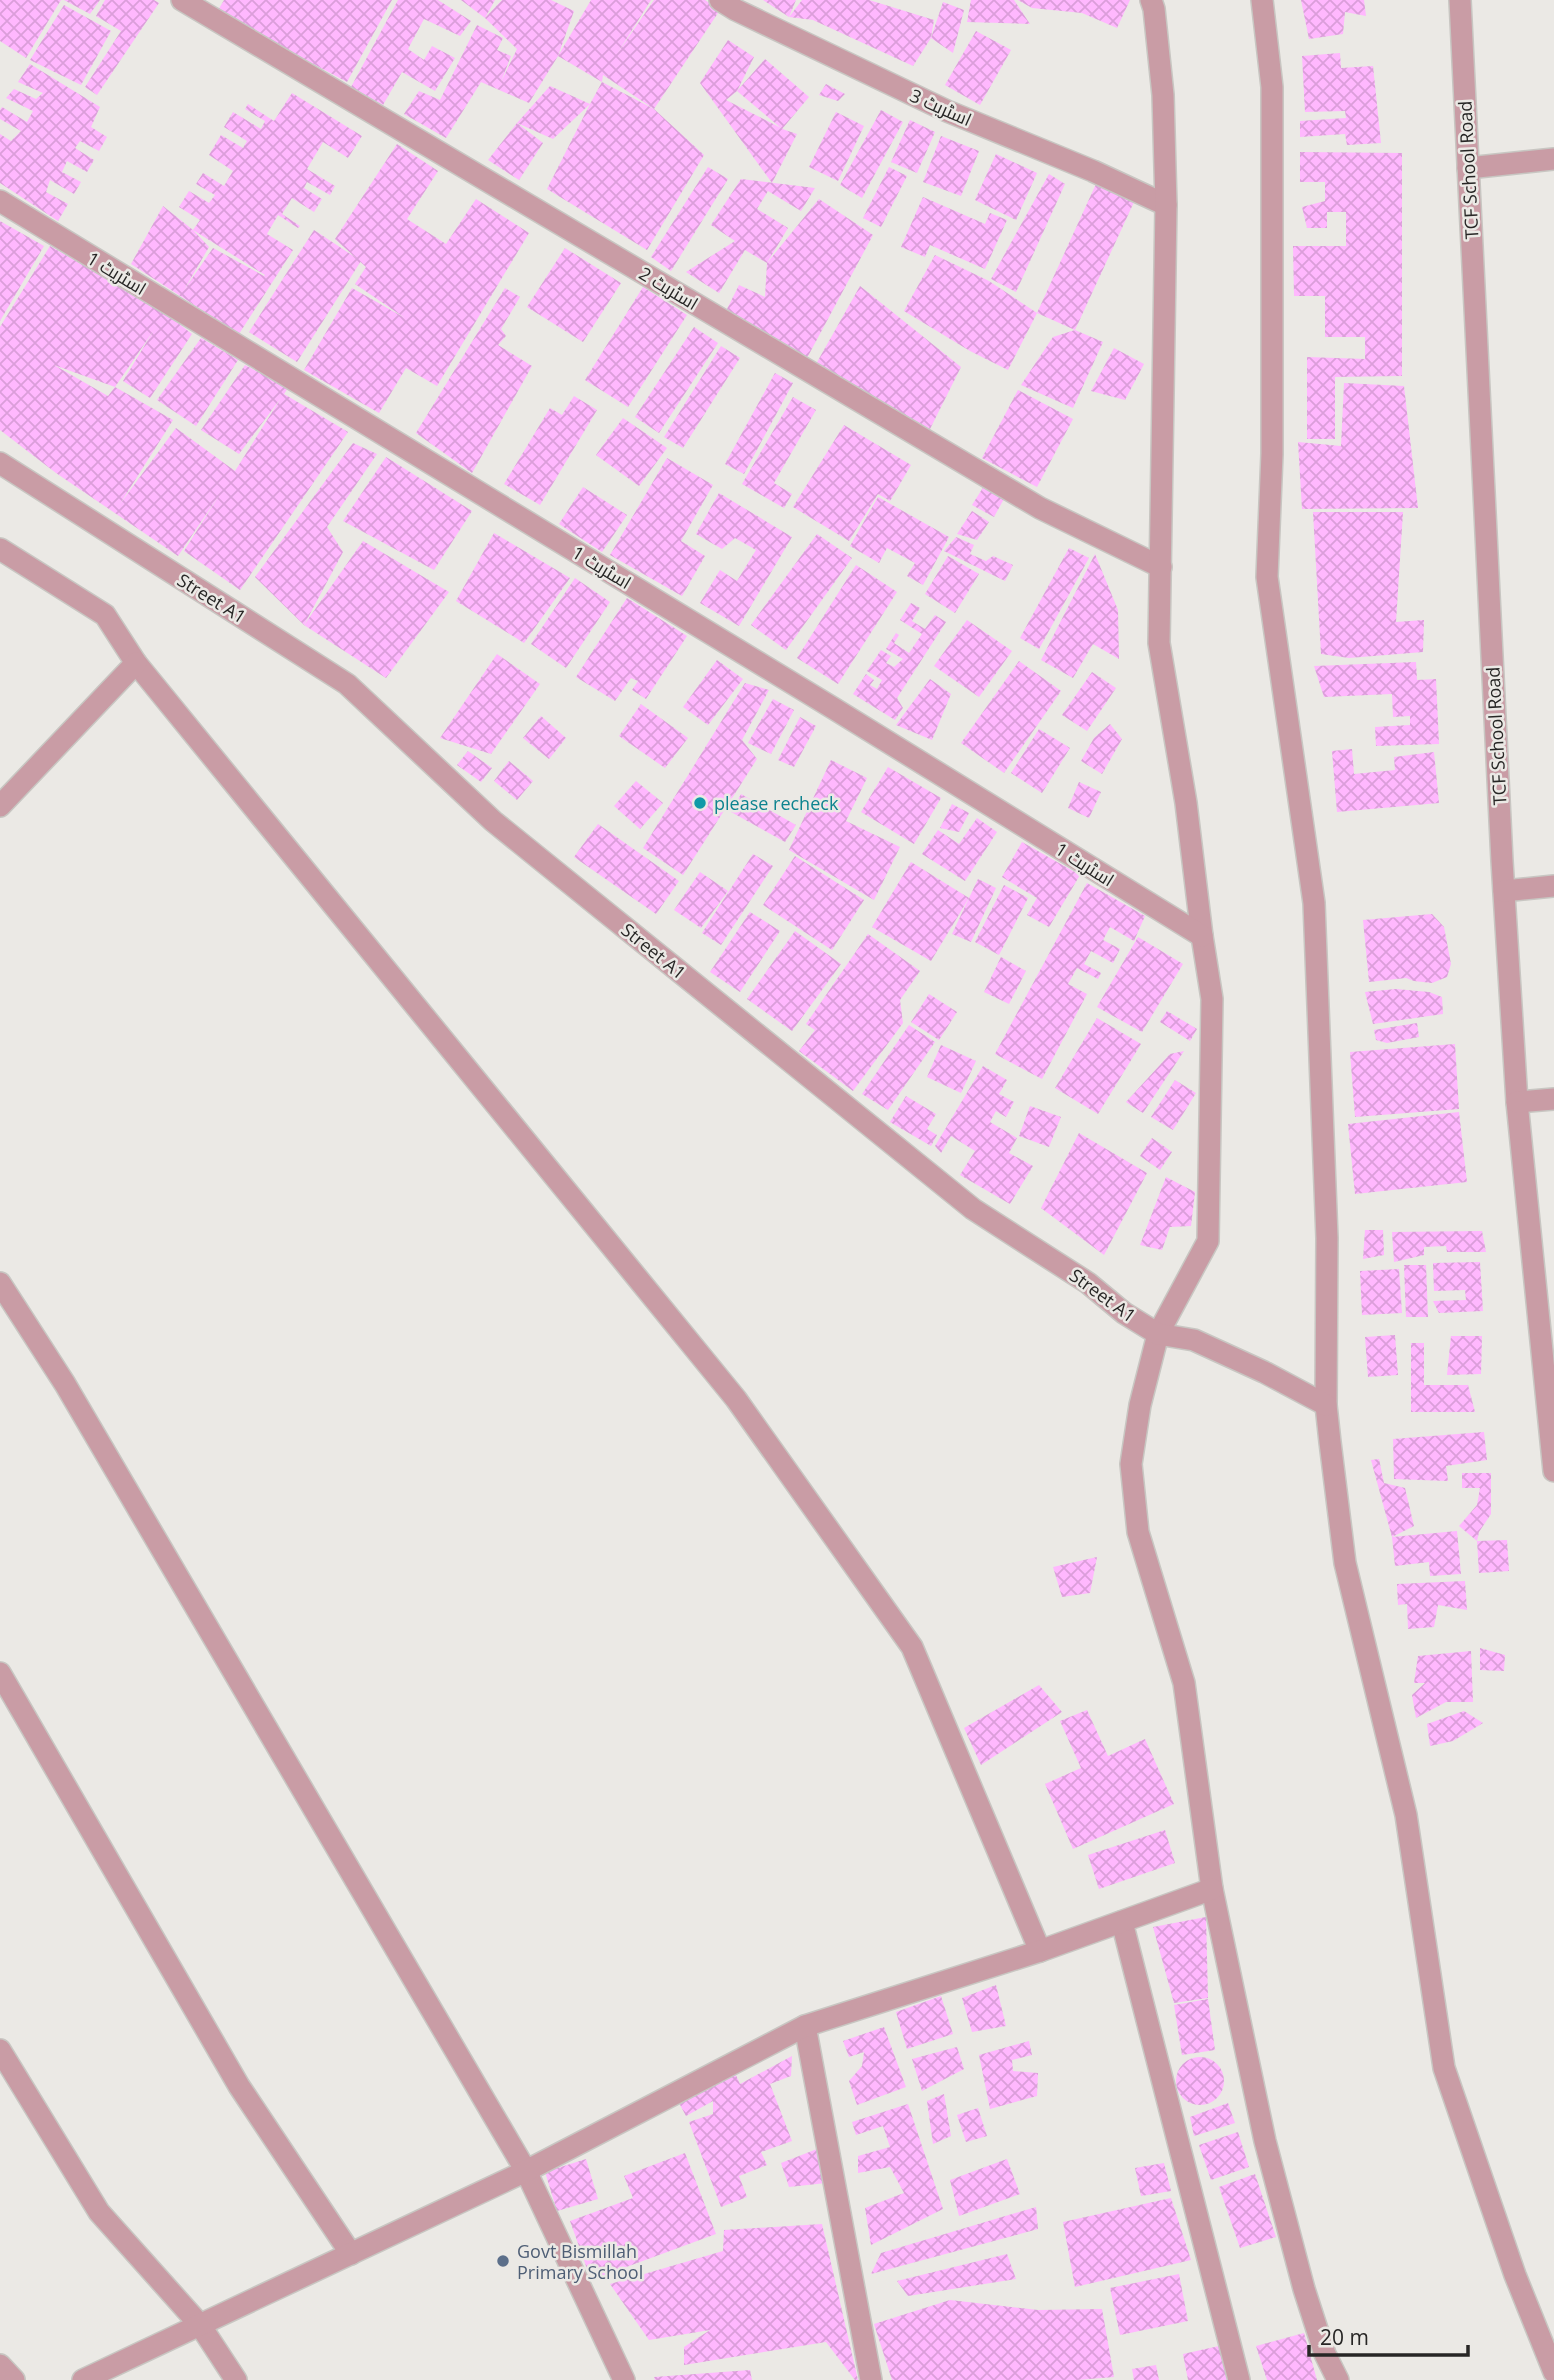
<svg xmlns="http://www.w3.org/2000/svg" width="1554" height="2380" font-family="'Open Sans',Cairo,sans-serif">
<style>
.building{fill:url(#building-cross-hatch);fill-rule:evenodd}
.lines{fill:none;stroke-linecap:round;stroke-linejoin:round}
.minor-casing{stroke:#c8c6c2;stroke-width:24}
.minor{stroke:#c99ca5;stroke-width:21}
.culture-dot{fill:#0f9aa8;stroke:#ebe9e5;stroke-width:2.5}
.service-dot{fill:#5c6f8a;stroke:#ebe9e5;stroke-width:2.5}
.labels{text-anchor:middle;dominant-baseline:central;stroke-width:5;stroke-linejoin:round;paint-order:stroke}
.street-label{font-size:18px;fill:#272625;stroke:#ebe9e5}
.culture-label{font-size:18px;fill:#0d838f;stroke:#ebe9e5;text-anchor:start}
.service-label{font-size:18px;fill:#4e5e75;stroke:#ebe9e5;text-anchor:start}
</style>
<defs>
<pattern id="building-cross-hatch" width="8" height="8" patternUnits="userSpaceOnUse" patternTransform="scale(1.75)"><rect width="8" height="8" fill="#ffb8fe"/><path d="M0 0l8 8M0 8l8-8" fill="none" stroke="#db9eda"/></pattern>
</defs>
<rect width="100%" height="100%" fill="#ebe9e5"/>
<g class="building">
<path d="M0,0H61L26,58L0,41Z"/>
<path d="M64,0H100L90,14Z"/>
<path d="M105,0H154L159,3L97,95L85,87L121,31L96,16Z"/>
<path d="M224,0H392L347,82L217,12Z"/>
<path d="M398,0H438L471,21L460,36L424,19L408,49L424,60L432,46L455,58L435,91L402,72L383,105L351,87Z"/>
<path d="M461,0H495L485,18Z"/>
<path d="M502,0H551L574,11L558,56L529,103L481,82L446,138L404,114L419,91L440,100L477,25L503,38L497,50L511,56L501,82L517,49L485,18Z"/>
<path d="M591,0H651L617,54L654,0H705L720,10L654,109L603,75L602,82L558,56Z"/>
<path d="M763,0H796L789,17Z"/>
<path d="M802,0H869L934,20L931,38L913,66L813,20L789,17Z"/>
<path d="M971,0H1014L1030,24L967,22Z"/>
<path d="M1018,0H1130L1117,28L1082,13L1032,8Z"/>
<path d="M1301,0H1364L1366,16L1345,12L1343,34L1309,39Z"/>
<path d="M943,2L964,10L953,53L931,38Z"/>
<path d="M64,5L111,31L81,85L30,60Z"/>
<path d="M976,31L1011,50L980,105L945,85Z"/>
<path d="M728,40L754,57L737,91L726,100L785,130L797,134L772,183L700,83Z"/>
<path d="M1340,53L1341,68L1373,66L1381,143L1347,145L1345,134L1300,137V121L1346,118L1345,111L1305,112L1302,56Z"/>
<path d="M765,59L809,97L782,129L737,91Z"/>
<path d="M30,64L100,107L91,127L107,137L99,151L80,141L75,148L94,160L87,172L67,161L62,172L81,182L74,194L50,180L46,192L68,204L58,221L0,183V134L11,141L21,131L0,119V110L2,107L27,122L33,111L6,98L14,89L36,99L43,93L18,82Z"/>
<path d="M602,82L654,109L704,155L647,250L547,189L590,104L553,139L517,123L550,86L590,104Z"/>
<path d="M826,84L845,94L838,101L819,95Z"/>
<path d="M292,93L362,136L348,158L323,142L307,169L335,186L330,195L307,182L304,188L322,199L314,212L292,198L282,214L300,226L298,228L278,215L267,234L293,250L239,334L131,264L163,206L193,230L200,220L179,207L189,191L209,203L215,195L196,184L203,173L224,186L233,171L209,155L221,135L243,148L247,141L224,127L233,112L261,129L265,121L245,109L248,104L274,121ZM193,230L265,275L264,276L213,248L184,290L209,247Z"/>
<path d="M881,110L903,122L862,198L840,185Z"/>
<path d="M836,112L864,126L838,181L809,167Z"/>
<path d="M910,120L935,132L917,173L891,162Z"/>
<path d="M517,123L543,143L519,180L488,160Z"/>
<path d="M941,136L979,151L961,196L923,182Z"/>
<path d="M397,144L438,171L407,219L446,244L476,199L529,233L437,386L406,368L379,413L304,370L352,288L405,318L355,284L366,267L335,239Z"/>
<path d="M1300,152L1402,153V376L1335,377V439H1307V357L1365,359V337H1325V296H1294L1293,246H1346V212H1327V228H1307L1302,207L1325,201V182H1300Z"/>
<path d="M996,154L1037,173L1016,220L975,200Z"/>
<path d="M708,167L728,179L671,271L651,257Z"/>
<path d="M889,167L907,176L881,227L863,218Z"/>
<path d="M1049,174L1065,184L1016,292L991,279Z"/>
<path d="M741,179L815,188L801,211L768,191L757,209L788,228L767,263L745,250L719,293L686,272L735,241L711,225Z"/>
<path d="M1096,184L1134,202L1075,330L1037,313Z"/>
<path d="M923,197L985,224L990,213L1007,220L985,269L930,245L925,257L901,247Z"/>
<path d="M819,199L873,235L807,358L724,315L739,285L765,297L767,263Z"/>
<path d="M0,221L44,246L0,321Z"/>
<path d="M314,230L361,261L297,362L249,332Z"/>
<path d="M50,246L165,313L192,334L150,398L123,381L154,330L115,387L173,420L120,504L176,428L235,471L281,398L239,454L201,430L245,365L288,388L284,394L348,432L240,590L184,551L220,494L178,556L56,473L0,430V327ZM54,365L115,387L108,396Z"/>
<path d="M565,248L621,283L583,342L527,307Z"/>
<path d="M935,255L989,281L1037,313L1008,370L970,351L904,311Z"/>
<path d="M860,286L961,367L930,429L816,364Z"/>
<path d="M643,287L687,315L628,407L585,380Z"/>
<path d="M505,288L520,297L501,329L506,336L498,345L532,366L472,473L416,433Z"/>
<path d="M694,327L718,343L659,433L635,417Z"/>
<path d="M1075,330L1103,342L1073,408L1021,385L1053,337Z"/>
<path d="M201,338L238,360L196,426L157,400Z"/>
<path d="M721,346L740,358L683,448L664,437Z"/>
<path d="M1114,348L1144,364L1125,400L1091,391Z"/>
<path d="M775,373L793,383L744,474L725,464Z"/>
<path d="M1344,383L1404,386L1418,508L1302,509L1298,442L1341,446Z"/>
<path d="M1018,390L1073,419L1037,487L982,458Z"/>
<path d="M574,396L597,410L540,505L504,484L550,408L562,415Z"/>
<path d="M793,397L816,410L774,483L792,494L784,508L742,484Z"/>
<path d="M623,418L667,448L639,486L596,455Z"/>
<path d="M844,425L911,465L890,501L878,494L849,541L793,507Z"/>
<path d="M353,443L377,454L327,527L343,552L304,625L255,577Z"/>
<path d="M386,457L472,511L434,570L343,521Z"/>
<path d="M667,458L713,485L681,541L705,556L682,596L610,555Z"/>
<path d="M984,486L1005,497L994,517L972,505Z"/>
<path d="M583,487L627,515L602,552L559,524Z"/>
<path d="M719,493L792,537L739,626L700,603L720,570L737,581L756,550L735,538L722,549L696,534Z"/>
<path d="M878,497L949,537L923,585L907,576L915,563L887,548L879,563L850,546Z"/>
<path d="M972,511L989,522L977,540L957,534Z"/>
<path d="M1313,512H1403L1396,622L1424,620L1423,652L1349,658L1321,654Z"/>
<path d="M494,533L570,578L524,643L456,601Z"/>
<path d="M817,534L852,558L786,650L751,625Z"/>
<path d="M956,537L974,545L970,554L986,561L993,556L1013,565L1005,581L944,551Z"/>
<path d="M363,541L449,592L386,678L304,625Z"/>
<path d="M1069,548L1089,558L1039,649L1020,638Z"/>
<path d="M1095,554L1118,610L1119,659L1093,644L1073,678L1041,660Z"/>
<path d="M948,556L979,574L955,613L925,594Z"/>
<path d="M856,565L897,592L838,684L797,658Z"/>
<path d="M575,578L610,602L566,668L531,644Z"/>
<path d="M627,598L687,636L646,699L632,690L638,681L631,678L615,701L576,677Z"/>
<path d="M911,603L920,608L912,621L925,629L935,615L946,622L897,698L903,708L895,720L853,694L866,674L874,680L870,685L877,689L882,680L867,671L881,650L891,656L886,663L894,667L903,659L886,649L896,633L899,635L894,643L909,653L922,634L900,620Z"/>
<path d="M967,620L1012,651L979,697L934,666Z"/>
<path d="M497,654L540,684L491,754L440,738Z"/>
<path d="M717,660L743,679L708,725L683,707Z"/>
<path d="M1019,661L1061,691L1004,773L961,743Z"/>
<path d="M1416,662L1417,680L1436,679L1439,744L1376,746L1375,727L1410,725V716L1393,717L1392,694L1324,697L1314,666Z"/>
<path d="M1092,672L1116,688L1087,731L1062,715Z"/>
<path d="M930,679L951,694L932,740L896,725Z"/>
<path d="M745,683L769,690L742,740L757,759L683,875L643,848Z"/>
<path d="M773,699L794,710L771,754L748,743Z"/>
<path d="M641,704L688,738L665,768L619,736Z"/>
<path d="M541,716L566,738L549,759L523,738Z"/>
<path d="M800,717L816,726L794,767L778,760Z"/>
<path d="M1110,724L1122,739L1102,774L1081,761L1094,738Z"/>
<path d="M1039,729L1070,748L1042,793L1011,773Z"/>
<path d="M1352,749L1354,774L1395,770L1394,757L1434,752L1439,803L1337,812L1332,751Z"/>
<path d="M468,751L492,768L481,782L457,765Z"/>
<path d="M831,760L867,778L846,821L900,847L874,900L789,850Z"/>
<path d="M509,761L533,781L517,800L494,781Z"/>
<path d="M888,767L941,798L914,844L861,812Z"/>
<path d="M636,781L663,803L640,829L614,806Z"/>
<path d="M1079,782L1101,792L1089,818L1068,808Z"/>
<path d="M741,794L796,825L785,842L731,812Z"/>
<path d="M952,804L969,813L959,832L940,828Z"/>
<path d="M977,818L997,832L965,881L922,854L938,830L959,844Z"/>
<path d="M598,824L679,881L656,914L574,857Z"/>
<path d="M1022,842L1080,875L1049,927L1027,915L1037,898L1002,877Z"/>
<path d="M753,854L773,866L721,945L702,933Z"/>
<path d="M795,856L864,900L832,950L763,905Z"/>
<path d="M911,862L969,898L931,961L872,927Z"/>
<path d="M700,872L728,891L701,928L674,910Z"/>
<path d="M978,879L996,888L971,942L952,934Z"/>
<path d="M1087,883L1145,916L1134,941L1110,927L1103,940L1120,949L1113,963L1091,951L1084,964L1101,973L1098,979L1077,968L1068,984L1087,994L1042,1079L995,1054Z"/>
<path d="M1004,885L1028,898L999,955L975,942Z"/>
<path d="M750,912L780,931L740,992L710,972Z"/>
<path d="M1432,914L1444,927L1451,964L1447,977L1432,983L1414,981L1406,978L1369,982L1363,920Z"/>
<path d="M795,931L841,964L792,1031L747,999Z"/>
<path d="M868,934L920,971L900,1000L903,1023L853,1091L799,1051L815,1030L806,1024Z"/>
<path d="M1138,937L1183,964L1142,1032L1097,1007Z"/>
<path d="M1001,957L1026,971L1009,1004L984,992Z"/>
<path d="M1396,989L1429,992L1442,997L1443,1014L1373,1024L1365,992Z"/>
<path d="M929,994L957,1012L939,1040L911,1022Z"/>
<path d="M1167,1011L1197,1029L1190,1041L1160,1022Z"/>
<path d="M1097,1018L1141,1044L1098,1114L1055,1088Z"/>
<path d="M1417,1023L1419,1037L1387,1043L1376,1040L1374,1030Z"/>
<path d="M909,1025L935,1042L888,1110L862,1094Z"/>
<path d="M1455,1044L1459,1109L1355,1117L1350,1052Z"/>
<path d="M941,1045L976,1061L961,1093L927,1077Z"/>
<path d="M1184,1051L1143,1113L1126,1102L1170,1054Z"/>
<path d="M983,1066L1007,1080L999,1094L1014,1102L1006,1117L996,1111L990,1122L1017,1138L1009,1153L1033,1166L1010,1204L960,1175L975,1151L951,1136L941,1153L935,1146Z"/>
<path d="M1175,1080L1196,1093L1173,1130L1151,1117Z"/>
<path d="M906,1096L936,1114L927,1129L937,1135L931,1146L890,1122Z"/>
<path d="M1030,1106L1061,1117L1049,1147L1019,1136Z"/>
<path d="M1459,1112L1467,1182L1355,1194L1348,1124Z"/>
<path d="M1079,1133L1147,1173L1104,1255L1041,1208Z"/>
<path d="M1152,1138L1172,1152L1160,1170L1140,1156Z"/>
<path d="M1166,1177L1195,1192L1191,1226L1170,1227L1162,1250L1140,1245Z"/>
<path d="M1365,1230H1383L1384,1255L1363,1259Z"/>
<path d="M1482,1231L1486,1252H1447L1446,1246L1424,1247V1255L1394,1262L1392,1232Z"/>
<path d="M1480,1262L1483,1311L1439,1313L1433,1301L1466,1300L1465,1290L1434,1291L1433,1263Z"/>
<path d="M1404,1265H1426L1428,1317H1406Z"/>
<path d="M1399,1269L1402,1313L1362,1315L1360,1271Z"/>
<path d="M1395,1335L1398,1375L1368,1377L1365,1337Z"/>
<path d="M1451,1336H1482L1481,1374L1447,1375Z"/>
<path d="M1411,1343H1424V1385H1468L1475,1412H1411Z"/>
<path d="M1484,1432L1487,1460L1446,1466L1448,1481L1394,1479L1393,1439Z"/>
<path d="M1379,1459L1384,1483L1405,1488L1414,1526L1392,1537L1371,1460Z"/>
<path d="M1462,1473H1491V1514L1479,1532L1477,1541L1459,1526L1477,1505L1480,1488H1462Z"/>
<path d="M1457,1531L1461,1574L1430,1576L1429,1562L1395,1566L1392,1537Z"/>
<path d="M1507,1540L1509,1571L1479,1573L1477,1541Z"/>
<path d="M1097,1557L1090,1593L1062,1597L1053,1567Z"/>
<path d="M1465,1581L1467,1610L1438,1605L1434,1627L1408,1629L1407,1604L1398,1605L1397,1584Z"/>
<path d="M1480,1648L1505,1655L1504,1671L1480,1670Z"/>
<path d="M1471,1651L1473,1702H1446L1416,1718L1412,1695L1425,1683H1414L1418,1656Z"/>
<path d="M1039,1685L1062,1712L981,1765L964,1728Z"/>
<path d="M1087,1710L1108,1756L1145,1739L1174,1804L1073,1849L1045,1784L1081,1768L1060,1721Z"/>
<path d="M1464,1711L1483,1723L1453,1741L1430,1746L1427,1724Z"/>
<path d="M1165,1830L1175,1863L1099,1889L1088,1855Z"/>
<path d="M1206,1917L1208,1998L1174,2003L1153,1927Z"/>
<path d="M996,1985L1006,2026L972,2032L962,1998Z"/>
<path d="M941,1996L953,2034L907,2049L896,2012Z"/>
<path d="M1208,1999L1215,2050L1182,2055L1174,2005Z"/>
<path d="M884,2027L906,2087L857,2105L849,2081L862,2066L864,2052L849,2057L843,2041Z"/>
<path d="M1029,2041L1032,2055L1012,2060L1013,2071L1038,2073L1037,2096L990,2109L979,2055Z"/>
<path d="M957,2047L964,2069L922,2091L912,2059Z"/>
<path d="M792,2056L791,2076L770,2084L792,2141L761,2152L767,2165L739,2176L747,2197L721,2207L689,2122L713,2114V2101L686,2116L678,2101L734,2071L740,2084Z"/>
<circle cx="1200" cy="2081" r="24"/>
<path d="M944,2094L951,2136L933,2144L927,2101Z"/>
<path d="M1228,2103L1235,2123L1194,2136L1190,2117Z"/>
<path d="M908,2104L943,2209L871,2245L865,2208L904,2193L890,2167L858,2173V2156L890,2147L883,2126L856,2135L852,2122Z"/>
<path d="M978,2108L987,2136L966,2142L957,2115Z"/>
<path d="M1238,2132L1249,2167L1211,2180L1199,2145Z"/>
<path d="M817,2149L826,2183L789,2187L781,2163Z"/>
<path d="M685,2153L716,2234L591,2280L570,2221L633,2198L624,2176Z"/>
<path d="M586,2159L598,2199L557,2211L545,2172Z"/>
<path d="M1007,2159L1020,2194L959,2216L950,2180Z"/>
<path d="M1164,2163L1171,2191L1141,2196L1135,2168Z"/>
<path d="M1255,2174L1276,2237L1240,2248L1219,2187Z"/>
<path d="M1171,2198L1191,2260L1075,2287L1063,2222Z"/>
<path d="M1036,2207L1038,2229L871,2274L881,2253Z"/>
<path d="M822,2224L858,2380H855L826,2342L684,2365V2347L710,2330L649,2340L610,2284L723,2251L724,2230Z"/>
<path d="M1007,2254L1016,2279L908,2296L897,2281Z"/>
<path d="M1179,2274L1188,2321L1120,2335L1110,2288Z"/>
<path d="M950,2300L1038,2310L1102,2309L1114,2377L1077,2380H892L874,2324Z"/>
<path d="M1304,2333L1317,2380H1267L1256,2346Z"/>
<path d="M1219,2346L1227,2380H1188L1183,2354Z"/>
<path d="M1156,2365L1159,2380H1134L1132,2369Z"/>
<path d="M750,2370L752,2380H655L654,2377Z"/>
</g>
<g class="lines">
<g class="minor-casing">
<g id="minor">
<path d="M182,0L1040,508L1161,567"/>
<path d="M720,0L736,10L947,111L1093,171L1166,205"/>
<path d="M1151,0L1154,9L1163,95L1166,205L1159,643L1186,803L1202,936L1212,999L1208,1241L1158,1334L1140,1405L1131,1464L1138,1532L1184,1683L1212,1889L1265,2141L1304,2289L1325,2354L1338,2380"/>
<path d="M1262,0L1272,87V454L1267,577L1314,903L1327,1238L1326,1405L1330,1442L1345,1563L1406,1815L1444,2068L1515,2275L1554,2372"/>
<path d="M1460,0L1502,861L1517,1102L1554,1471"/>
<path d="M1468,168L1554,159"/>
<path d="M0,201L833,708L1202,936"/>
<path d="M0,463L347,684L493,821L973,1209L1088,1283L1124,1313L1158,1334L1194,1340L1264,1372L1326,1405"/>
<path d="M0,549L105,615L136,663L736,1399L912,1647L1040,1951"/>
<path d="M0,806L136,663"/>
<path d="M1504,891L1554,886"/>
<path d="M1517,1102L1554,1099"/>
<path d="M0,1283L65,1384L526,2171L624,2380"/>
<path d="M0,1673L239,2086L351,2254"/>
<path d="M1122,1922L1239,2380"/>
<path d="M805,2026L871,2380"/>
<path d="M0,2050L99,2212L200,2325L236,2380"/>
<path d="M0,2365L14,2380"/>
<path d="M83,2380L526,2171L805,2026L1040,1951L1212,1889"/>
</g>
</g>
<use href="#minor" class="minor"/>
</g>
<circle class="culture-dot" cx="700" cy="803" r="7"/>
<circle class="service-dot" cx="503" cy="2261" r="7"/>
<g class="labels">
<g class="street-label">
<text transform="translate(941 107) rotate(24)">اسٹریٹ 3</text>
<text transform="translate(1468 170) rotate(-93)">TCF School Road</text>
<text transform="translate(117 273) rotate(31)">اسٹریٹ 1</text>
<text transform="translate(669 288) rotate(31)">اسٹریٹ 2</text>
<text transform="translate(602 567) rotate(31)">اسٹریٹ 1</text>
<text transform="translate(212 598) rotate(32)">Street A1</text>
<text transform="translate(1496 736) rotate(-93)">TCF School Road</text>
<text transform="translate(1085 864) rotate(32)">اسٹریٹ 1</text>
<text transform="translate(654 951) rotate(39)">Street A1</text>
<text transform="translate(1103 1295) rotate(36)">Street A1</text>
</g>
<g class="culture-label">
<text x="714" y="803">please recheck</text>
</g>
<g class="service-label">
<text x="517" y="2251">Govt Bismillah<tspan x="517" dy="21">Primary School</tspan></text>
</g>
</g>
<path d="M1309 2345v10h159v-10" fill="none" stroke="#272625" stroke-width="3.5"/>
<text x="1320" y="2345" font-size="21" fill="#272625" stroke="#ebe9e5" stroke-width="5" paint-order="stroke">20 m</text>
</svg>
